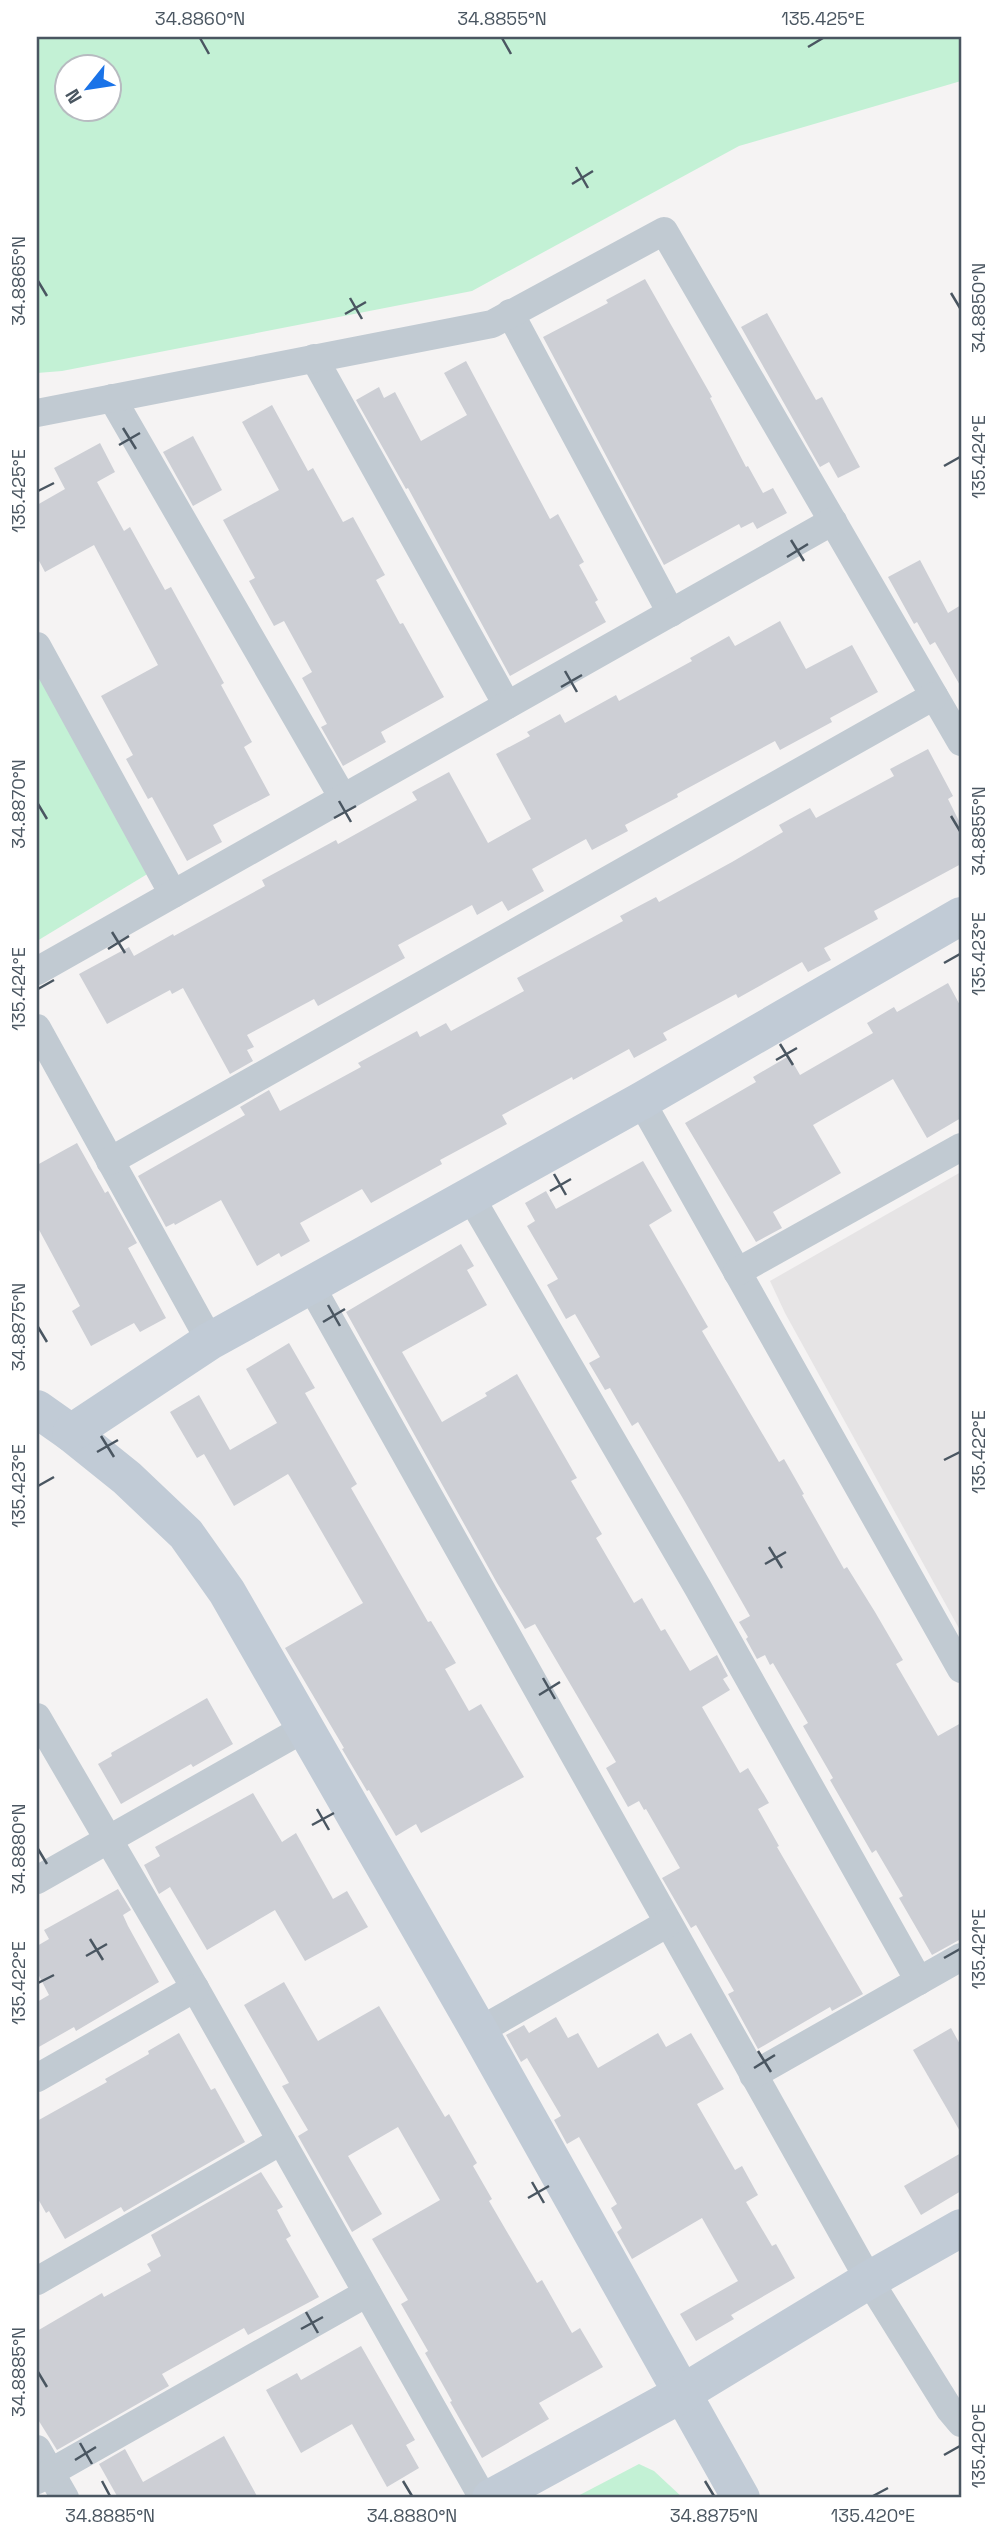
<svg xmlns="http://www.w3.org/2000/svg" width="998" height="2535" font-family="'Space Grotesk',sans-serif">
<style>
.education{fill:#e6e4e5}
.green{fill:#c3f1d5;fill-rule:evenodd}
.building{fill:#cdcfd5}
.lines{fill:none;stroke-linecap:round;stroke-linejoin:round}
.street{stroke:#c1cad2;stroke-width:28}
.secondary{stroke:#c1cbd6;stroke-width:38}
.ticks{fill:none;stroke:#4a5661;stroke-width:2.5}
.neatline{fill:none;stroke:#4a5661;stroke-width:2.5}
.ticks-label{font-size:18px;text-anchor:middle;fill:#4a5661}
</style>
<rect width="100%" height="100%" fill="#f5f3f3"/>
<path class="education" d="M961,1172V1632L785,1313L770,1281Z"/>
<g class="green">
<path d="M37,37H961V81L739,146L472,291L62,371L37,373ZM66,66H108V108H66Z"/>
<path d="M37,667L149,873L37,941Z"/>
<path d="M639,2464L654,2471L683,2498H574Z"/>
</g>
<g class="building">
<path d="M645,279L712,397L710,398L746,467L748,466L763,493L773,488L787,513L757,529L753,522L741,528L739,524L664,565L543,337L608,303L606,300Z"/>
<path d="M767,313L816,400L822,397L860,467L838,478L829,462L820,467L741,327Z"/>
<path d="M466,361L550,519L558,514L584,562L579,565L598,600L595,602L606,622L510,676L408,488L406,489L356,400L379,387L384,398L395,392L421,441L467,415L444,373Z"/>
<path d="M272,405L308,471L313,468L343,522L353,517L385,575L376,580L400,624L403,623L444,697L381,732L386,742L343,766L321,727L327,724L302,678L312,672L284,621L274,626L249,581L255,578L223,520L279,490L242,422Z"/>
<path d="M193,436L222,490L193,506L163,452Z"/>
<path d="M100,443L115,472L97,482L124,531L130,527L165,590L171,587L224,683L221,685L252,742L244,747L270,795L213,825L222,842L187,861L152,797L148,799L126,759L133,755L101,696L158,665L94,545L45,572L37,557V505L65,489L54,468Z"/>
<path d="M920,560L948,613L961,605V687L935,642L930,645L917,622L914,624L888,577Z"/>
<path d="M780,621L806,669L852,645L878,692L830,718L832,722L780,750L775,741L677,794L678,797L625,825L628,831L592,850L586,839L532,869L544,891L508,911L502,901L477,915L472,905L398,945L405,958L318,1006L314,999L247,1035L254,1047L247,1050L253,1061L230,1074L183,988L172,994L170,990L107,1024L79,974L129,947L134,956L173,934L174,936L265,886L262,880L336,840L338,844L417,800L412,792L449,772L488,843L531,819L496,754L530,736L527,732L560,714L565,723L616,695L619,701L692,661L690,658L729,636L735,646Z"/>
<path d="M928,749L953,796L948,799L961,825V864L874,911L878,919L824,948L831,960L808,972L802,962L738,998L736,994L663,1033L667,1040L634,1058L629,1049L573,1080L572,1077L502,1115L507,1124L440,1160L442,1164L371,1203L362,1189L300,1223L310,1241L281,1257L279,1253L257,1266L221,1200L175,1225L174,1223L166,1227L138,1176L245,1115L240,1107L269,1090L280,1111L361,1067L358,1063L417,1031L420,1037L446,1023L451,1031L524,991L517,978L623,921L620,916L656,897L659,902L732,862L783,832L779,825L810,808L816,818L894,776L890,769Z"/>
<path d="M948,983L961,1007V1118L927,1138L893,1079L813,1125L841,1173L773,1212L782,1228L756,1242L685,1123L756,1082L753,1077L789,1056L800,1075L873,1033L867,1023L894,1007L897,1012Z"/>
<path d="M77,1143L105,1193L108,1191L137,1243L128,1248L166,1318L140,1332L134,1323L91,1346L72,1311L80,1306L37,1226V1165Z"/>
<path d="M643,1161L672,1211L649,1225L708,1327L702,1331L779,1462L784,1459L804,1494L802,1495L844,1569L847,1567L875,1612L903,1660L896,1664L938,1736L961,1723V1939L932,1955L899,1898L903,1896L876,1850L872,1853L830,1780L833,1778L803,1726L808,1723L773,1663L770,1665L765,1655L757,1659L746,1639L748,1637L739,1622L750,1616L685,1502L638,1422L632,1426L610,1388L605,1390L589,1363L600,1357L575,1314L566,1319L547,1285L558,1279L527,1226L535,1221L525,1203L546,1191L556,1209Z"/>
<path d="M461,1244L474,1266L467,1270L487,1305L402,1352L442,1422L487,1396L485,1393L517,1374L577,1478L571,1481L602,1534L596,1538L634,1603L642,1598L661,1631L665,1629L690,1671L717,1655L728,1676L723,1679L730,1690L702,1707L740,1773L748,1768L769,1803L758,1809L779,1846L777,1847L863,1994L832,2011L830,2007L758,2049L728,1994L734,1991L696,1925L691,1928L662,1878L680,1868L646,1809L644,1810L639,1801L628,1807L606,1768L616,1762L535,1624L525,1629L497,1583L346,1312Z"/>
<path d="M289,1343L315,1388L305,1393L357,1484L351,1488L428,1622L431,1621L456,1663L445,1669L469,1711L481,1704L524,1777L421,1833L416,1824L396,1836L369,1790L367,1791L342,1749L344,1748L285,1648L363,1603L290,1477L288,1474L234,1506L204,1454L197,1458L170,1412L199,1395L230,1450L277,1423L246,1369Z"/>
<path d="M207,1698L233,1744L193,1767L191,1764L121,1804L98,1764L112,1756L111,1753Z"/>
<path d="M253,1793L282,1842L296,1833L333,1899L347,1891L368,1927L305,1961L275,1910L207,1950L170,1887L159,1894L144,1865L160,1856L155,1847Z"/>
<path d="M118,1889L131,1910L123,1915L128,1926L159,1982L76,2031L74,2027L37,2048V2002L49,1995L37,1972V1946L49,1939L44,1930Z"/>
<path d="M284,1982L318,2041L379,2006L445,2117L449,2114L477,2163L473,2166L492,2199L489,2201L537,2283L542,2280L572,2333L580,2328L603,2367L539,2403L549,2419L482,2458L450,2402L452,2401L425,2353L428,2351L401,2304L408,2300L372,2239L440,2200L398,2127L348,2156L382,2214L352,2232L298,2136L308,2130L282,2086L289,2083L244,2005Z"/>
<path d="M556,2017L568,2038L578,2033L598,2068L658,2033L666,2047L691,2033L724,2089L697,2104L735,2170L742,2166L758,2195L746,2202L772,2246L776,2244L795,2278L731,2315L734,2319L696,2341L680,2314L738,2281L702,2218L632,2259L617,2232L622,2228L611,2208L617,2204L579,2137L567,2144L554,2120L561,2116L527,2058L521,2062L506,2035L524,2025L529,2033Z"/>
<path d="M951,2028L961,2046V2133L913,2050Z"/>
<path d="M179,2033L211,2090L215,2088L245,2142L124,2212L121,2207L65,2239L49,2211L46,2213L37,2197V2121L107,2082L105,2079L149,2054L148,2051Z"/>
<path d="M961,2153V2191L921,2215L904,2186Z"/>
<path d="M261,2172L283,2207L277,2210L291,2236L286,2239L319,2297L248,2335L244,2328L162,2374L169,2386L57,2450L37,2418V2331L102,2293L104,2297L151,2271L147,2264L161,2256L151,2235Z"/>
<path d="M361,2346L415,2440L406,2445L419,2468L387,2487L352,2424L301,2453L266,2390L297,2373L301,2380Z"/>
<path d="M224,2436L258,2498H113L117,2496L99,2464L125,2449L143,2482Z"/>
</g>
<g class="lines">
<g class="street">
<path d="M510,313L671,613"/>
<path d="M314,358L507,705"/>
<path d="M112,398L343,798"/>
<path d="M37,413L492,324L664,231L961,742"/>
<path d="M37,646L173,894"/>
<path d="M37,971L833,521"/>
<path d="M37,1028L210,1341"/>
<path d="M641,1101L961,1669"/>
<path d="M110,1161L934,696"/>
<path d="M470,1196L698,1588L919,1981"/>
<path d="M737,1272L961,1147"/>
<path d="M311,1286L869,2280L950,2410L961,2423"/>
<path d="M37,1717L195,1988L483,2498"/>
<path d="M37,1880L305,1728"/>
<path d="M479,2031L668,1923"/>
<path d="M753,2075L961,1957"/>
<path d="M37,2078L195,1988"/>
<path d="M37,2281L281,2141"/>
<path d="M37,2449L65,2498"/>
<path d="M37,2480L367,2293"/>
</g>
<g class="secondary">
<path d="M37,1409L71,1433L127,1478L186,1534L227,1592L479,2031L741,2498"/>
<path d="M71,1433L210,1341L641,1101L961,916"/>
<path d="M491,2498L683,2393L869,2280L961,2228"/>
</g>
</g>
<path class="ticks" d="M200,38L209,54M502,38L511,54M808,47L823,38M576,167L588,188M572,184L593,171M38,281L47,296M951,293L960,308M350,298L362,319M345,314L366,302M123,428L136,449M119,445L140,433M944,466L960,457M38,491L54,483M791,540L804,561M787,557L808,544M565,671L577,692M561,687L582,675M339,801L351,822M38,804L47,819M951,816L960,831M334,818L356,806M112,932L125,953M108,949L129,936M944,963L960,954M38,989L54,980M780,1044L793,1065M776,1060L797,1048M554,1174L566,1195M550,1191L571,1179M328,1305L340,1326M323,1322L345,1309M38,1327L47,1342M101,1436L114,1457M97,1452L118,1440M944,1460L960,1452M38,1486L54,1477M769,1547L782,1568M765,1564L786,1552M543,1678L555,1699M539,1695L560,1682M317,1809L329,1830M312,1825L334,1813M38,1849L47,1864M90,1939L103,1960M86,1956L107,1944M944,1958L960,1949M38,1983L54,1975M758,2051L771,2072M754,2068L775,2055M532,2182L544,2203M528,2198L549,2186M306,2312L318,2333M301,2329L323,2317M38,2372L47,2387M80,2443L92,2464M944,2455L960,2446M75,2460L96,2447M102,2481L110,2496M403,2481L412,2496M705,2481L714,2496M873,2496L888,2488"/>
<rect width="998" height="2535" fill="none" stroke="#ffffff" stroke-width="77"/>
<g transform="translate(88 88) rotate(240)"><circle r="33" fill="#ffffff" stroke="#b7bbc0" stroke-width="2"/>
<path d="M0-5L12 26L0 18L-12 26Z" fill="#1a73e8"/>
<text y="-10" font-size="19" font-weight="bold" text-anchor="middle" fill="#4a5661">N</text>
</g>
<rect x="38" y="38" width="922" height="2458" class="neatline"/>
<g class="ticks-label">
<text x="200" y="25">34.8860°N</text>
<text x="502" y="25">34.8855°N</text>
<text x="823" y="25">135.425°E</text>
<text transform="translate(19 281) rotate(-90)" y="6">34.8865°N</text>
<text transform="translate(979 308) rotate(-90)" y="6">34.8850°N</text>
<text transform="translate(979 457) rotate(-90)" y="6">135.424°E</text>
<text transform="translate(19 491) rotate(-90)" y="6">135.425°E</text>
<text transform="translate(19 804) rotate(-90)" y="6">34.8870°N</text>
<text transform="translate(979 831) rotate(-90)" y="6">34.8855°N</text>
<text transform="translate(979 954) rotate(-90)" y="6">135.423°E</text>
<text transform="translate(19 989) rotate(-90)" y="6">135.424°E</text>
<text transform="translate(19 1327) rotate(-90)" y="6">34.8875°N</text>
<text transform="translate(979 1452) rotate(-90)" y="6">135.422°E</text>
<text transform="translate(19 1486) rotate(-90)" y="6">135.423°E</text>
<text transform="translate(19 1849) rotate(-90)" y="6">34.8880°N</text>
<text transform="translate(979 1949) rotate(-90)" y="6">135.421°E</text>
<text transform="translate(19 1983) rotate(-90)" y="6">135.422°E</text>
<text transform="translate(19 2372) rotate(-90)" y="6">34.8885°N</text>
<text transform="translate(979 2446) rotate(-90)" y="6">135.420°E</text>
<text x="110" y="2522">34.8885°N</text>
<text x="412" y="2522">34.8880°N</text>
<text x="714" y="2522">34.8875°N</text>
<text x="873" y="2522">135.420°E</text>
</g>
</svg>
